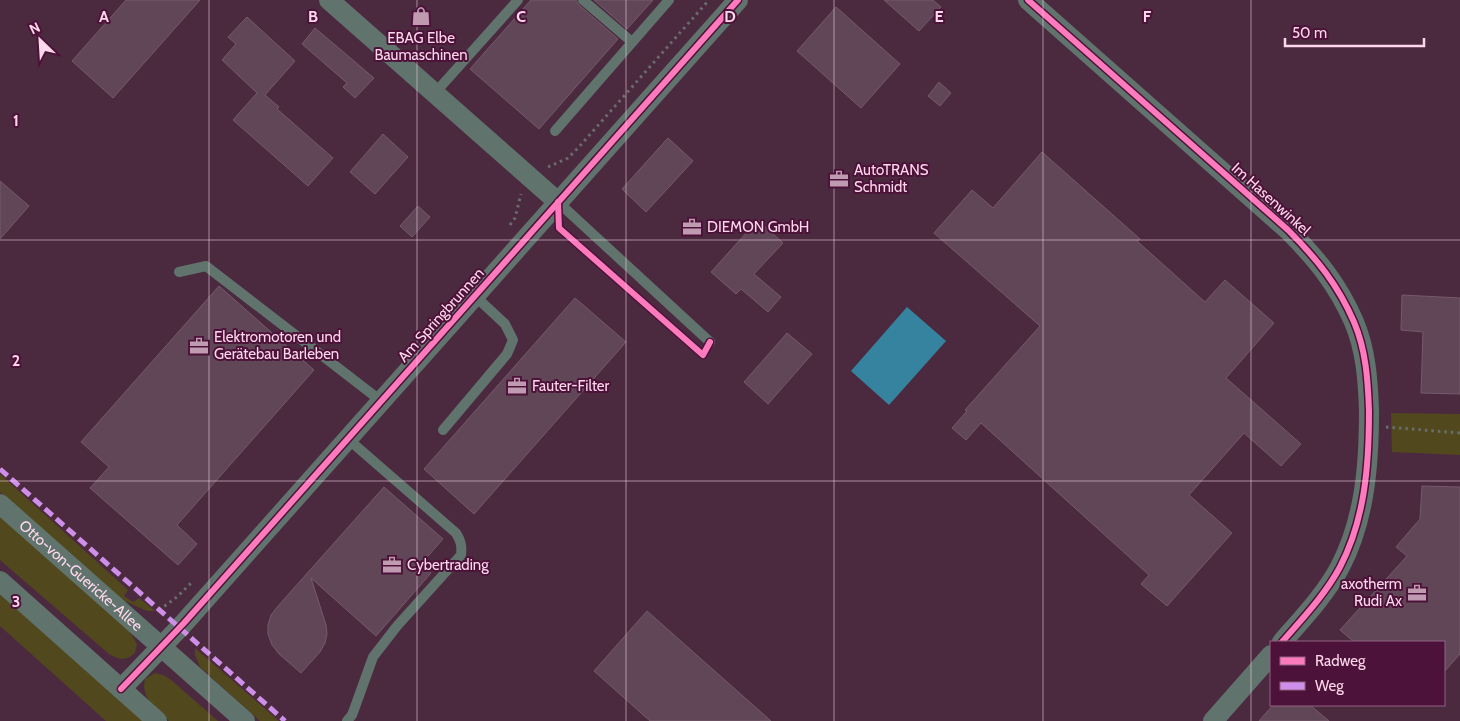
<svg xmlns="http://www.w3.org/2000/svg" width="1460" height="721" font-family="Cabin,sans-serif">
<style>
.green{fill:#51481d}
.water{fill:#3683a0}
.building{fill:#604657;stroke:#765a6c}
.lines{fill:none;stroke-linecap:round;stroke-linejoin:round}
.path{stroke:#696d6e;stroke-width:3;stroke-dasharray:2.5 4;stroke-linecap:butt}
.service{stroke:#60736c;stroke-width:10}
.minor{stroke:#60736c;stroke-width:20}
.quiet{stroke:#ce8fe9;stroke-width:5;stroke-dasharray:10 5;stroke-linecap:butt}
.cycleway-casing{stroke:#4d1239;stroke-width:9}
.cycleway{stroke:#fd7abc;stroke-width:6}
.grid{fill:none;stroke:#fdd7ec;stroke-width:1;stroke-opacity:0.55}
.labels{text-anchor:middle;dominant-baseline:central;stroke-width:4;stroke-linejoin:round;paint-order:stroke}
.poi-label{font-size:15px;fill:#fdd7ec;stroke:#4d1239;text-anchor:start}
.street-label{font-size:15px;fill:#fdd7ec;stroke:#4d1239}
.grid-label{font-size:16px;text-anchor:middle;font-weight:bold;fill:#fdd7ec;stroke:#4d1239;stroke-width:4;stroke-linejoin:round;paint-order:stroke}
</style>
<rect width="100%" height="100%" fill="#4b2a40"/>
<g class="green">
<path d="M1391,413L1460,414V455L1392,452Z"/>
<path d="M0,474L128,590L124,596L133,602L139,598L155,611H147L122,600L0,492Z"/>
<path d="M0,515L128,629L137,644L135,653C126,661 119,660 109,654L0,560Z"/>
<path d="M0,593L143,721H106L0,626Z"/>
<path d="M195,648L279,721H260L200,667L195,655Z"/>
<path d="M155,673L163,675L170,679L218,721H169C157,709 140,698 145,679Z"/>
</g>
<path class="water" d="M907,307L946,341L889,405L851,371Z"/>
<g class="building">
<path d="M126,0H200L113,98L72,61Z"/>
<path d="M531,0H576L579,5L618,39L539,129L470,69Z"/>
<path d="M594,0H653L627,29Z"/>
<path d="M884,0H933L941,7L919,31Z"/>
<path d="M836,7L900,64L861,108L797,51Z"/>
<path d="M247,17L295,61L265,95L279,107L277,109L333,158L308,186L233,120L257,93L222,60L236,44L228,37Z"/>
<path d="M315,28L374,78L355,98L343,87L347,83L302,44Z"/>
<path d="M939,82L951,93L940,106L928,96Z"/>
<path d="M383,134L408,157L375,194L350,172Z"/>
<path d="M668,138L693,161L646,212L622,189Z"/>
<path d="M1042,152L1140,239L1137,241L1205,302L1225,280L1274,323L1226,378L1301,444L1281,466L1244,433L1189,495L1232,533L1167,606L1141,584L1149,575L981,423L966,440L952,428L967,411L965,410L1040,326L934,233L972,190L993,208Z"/>
<path d="M0,181L29,206L0,239Z"/>
<path d="M418,206L430,217L412,237L400,226Z"/>
<path d="M758,220L783,243L754,274L781,297L768,312L741,289L736,294L711,272Z"/>
<path d="M219,286L314,370L177,525L197,544L178,565L90,488L109,467L81,442Z"/>
<path d="M1402,295L1460,298V394L1421,393L1423,332L1401,330Z"/>
<path d="M575,298L626,342L474,514L424,469Z"/>
<path d="M787,333L812,354L768,404L744,382Z"/>
<path d="M1422,486L1460,487V654L1444,672V642H1354L1340,630L1407,556L1396,547L1420,519Z"/>
<path d="M384,487L443,539L421,564L431,573L376,636L311,578L326,625L327,634L325,643L320,652L301,673L279,654L272,645L268,634V625L271,615L278,606Z"/>
<path d="M647,611L771,721H650L594,671Z"/>
<path d="M1273,705H1310L1329,721H1259Z"/>
</g>
<g class="lines">
<g class="path">
<path d="M548,167L568,158L578,148L709,0"/>
<path d="M510,225L515,218L521,194"/>
<path d="M1386,427L1460,433"/>
<path d="M159,610L177,597L193,581"/>
</g>
<g class="service">
<path d="M583,0L632,42"/>
<path d="M435,93L518,0"/>
<path d="M555,131L669,0"/>
<path d="M558,202L710,342"/>
<path d="M179,272L206,266L381,401"/>
<path d="M443,430L507,354L513,340L505,324L475,296"/>
<path d="M347,721L352,715L355,707L373,657L397,626L461,555C462,546 461,541 456,533L348,439"/>
</g>
<g class="minor">
<path d="M329,0L558,202"/>
<path d="M1028,0L1288,230C1317,259 1338,285 1354,322C1366,350 1368,381 1369,411C1369,465 1365,519 1340,567C1325,595 1302,619 1282,642"/>
<path id="s1" d="M0,504L245,721"/>
<path d="M0,581L157,721"/>
<path d="M121,689L184,623L738,0"/>
<path d="M1213,721L1271,655"/>
</g>
<path class="quiet" d="M0,469L285,721"/>
<g class="cycleway-casing">
<g id="cycleway">
<path d="M1028,0L1288,230C1317,259 1338,285 1354,322C1366,350 1368,381 1369,411C1369,465 1365,519 1340,567C1325,595 1302,619 1282,642"/>
<path d="M558,202L559,228L703,355L710,342"/>
<path d="M121,689L184,623L738,0"/>
</g>
</g>
<use href="#cycleway" class="cycleway"/>
</g>
<path class="grid" d="M209,0V721M417,0V721M626,0V721M834,0V721M1043,0V721M1251,0V721M0,240H1460M0,481H1460"/>
<defs>
<g id="shop-bare" transform="scale(1.5)"><path d="M-5-2.5h2.3a2.7 3.5 0 0 1 5.4 0H5L5.5 6h-11ZM-1.5-2.5h3a1.5 2.3 0 0 0-3 0Z" fill="#bf9ab0" stroke="#4d1239" stroke-width="2.5" paint-order="stroke"/></g>
<g id="office-bare" transform="scale(1.5)"><path d="M-6-3h4V-5.5h4V-3h4V5H-6ZM-1-4.5V-3h2v-1.5ZM-6 0V1H6V0Z" fill="#bf9ab0" stroke="#4d1239" stroke-width="2.5" paint-order="stroke"/></g>
</defs>
<g fill-rule="evenodd">
<use href="#shop-bare" x="421" y="16"/>
<use href="#office-bare" x="839" y="179"/>
<use href="#office-bare" x="692" y="227"/>
<use href="#office-bare" x="199" y="346"/>
<use href="#office-bare" x="517" y="386"/>
<use href="#office-bare" x="392" y="565"/>
<use href="#office-bare" x="1417" y="593"/>
</g>
<g class="labels">
<g class="poi-label">
<text x="421" y="38" text-anchor="middle">EBAG Elbe<tspan x="421" dy="17">Baumaschinen</tspan></text>
<text x="854" y="170">AutoTRANS<tspan x="854" dy="17">Schmidt</tspan></text>
<text x="707" y="227">DIEMON GmbH</text>
<text x="214" y="337">Elektromotoren und<tspan x="214" dy="17">Gerätebau Barleben</tspan></text>
<text x="532" y="386">Fauter-Filter</text>
<text x="407" y="565">Cybertrading</text>
<text x="1402" y="584" text-anchor="end">axotherm<tspan x="1402" dy="17">Rudi Ax</tspan></text>
</g>
<g class="street-label">
<text transform="translate(1271 199) rotate(42)">Im Hasenwinkel</text>
<text transform="translate(441 315) rotate(-48)">Am Springbrunnen</text>
<text stroke="none"><textPath href="#s1" startOffset="108">Otto-von-Guericke-Allee</textPath></text>
</g>
</g>
<g class="grid-label">
<text x="104" y="22">A</text>
<text x="313" y="22">B</text>
<text x="521" y="22">C</text>
<text x="730" y="22">D</text>
<text x="939" y="22">E</text>
<text x="1147" y="22">F</text>
<text x="16" y="126">1</text>
<text x="16" y="366">2</text>
<text x="16" y="607">3</text>
</g>
<rect x="1270" y="641" width="175" height="65" fill="#4d1239" stroke="#936181"/>
<rect x="1280" y="657" width="25" height="8" fill="#fd7abc" stroke="#936181"/>
<text x="1315" y="666" font-size="15" fill="#fdd7ec">Radweg</text>
<rect x="1280" y="682" width="25" height="8" fill="#ce8fe9" stroke="#936181"/>
<text x="1315" y="691" font-size="15" fill="#fdd7ec">Weg</text>
<g transform="translate(40 40) rotate(335)" stroke="#4d1239" stroke-width="4" paint-order="stroke">
<path d="M0-4L9 19L0 12L-9 19Z" fill="#fdd7ec"/>
<text y="-8" font-size="14" font-weight="bold" text-anchor="middle" fill="#fdd7ec">N</text>
</g>
<path d="M1285 38v8h139v-8" fill="none" stroke="#fdd7ec" stroke-width="2.5"/>
<text x="1292" y="38" font-size="15" fill="#fdd7ec" stroke="#4d1239" stroke-width="4" paint-order="stroke">50 m</text>
</svg>
